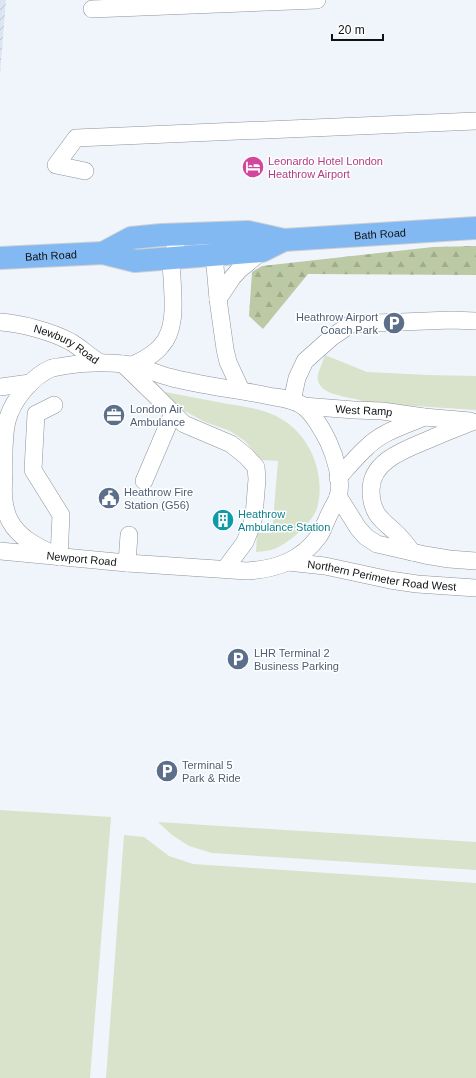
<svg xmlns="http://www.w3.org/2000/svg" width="476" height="1078" font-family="Helvetica,sans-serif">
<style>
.industrial{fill:url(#industrial-furrows)}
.green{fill:#d9e2ca}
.forest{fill:url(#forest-firs)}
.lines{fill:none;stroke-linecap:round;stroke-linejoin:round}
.minor-casing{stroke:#8e9298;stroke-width:18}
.highway-casing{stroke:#cfcfd0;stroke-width:24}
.minor{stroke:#fff;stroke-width:17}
.highway{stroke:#82b9f3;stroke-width:22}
.labels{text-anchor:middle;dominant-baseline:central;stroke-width:3;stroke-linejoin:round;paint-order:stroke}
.hotel-label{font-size:11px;fill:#b23c85;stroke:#fff;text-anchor:start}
.street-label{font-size:11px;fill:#0f1113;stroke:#fff}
.service-label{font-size:11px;fill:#4e5e75;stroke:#fff;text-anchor:start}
.culture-label{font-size:11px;fill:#0d838f;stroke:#fff;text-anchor:start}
</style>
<defs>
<pattern id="industrial-furrows" width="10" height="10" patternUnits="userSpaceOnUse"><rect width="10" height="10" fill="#dce6f2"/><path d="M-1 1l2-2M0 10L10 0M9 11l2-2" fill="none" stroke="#bcc4cf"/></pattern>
<pattern id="forest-firs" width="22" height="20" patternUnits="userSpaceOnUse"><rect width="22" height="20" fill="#bbc9a4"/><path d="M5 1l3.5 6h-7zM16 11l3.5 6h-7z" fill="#a0ac8c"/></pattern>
</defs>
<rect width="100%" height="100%" fill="#f0f5fb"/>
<path class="industrial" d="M0,0H6L0,75Z"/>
<g class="green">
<path d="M325,355L367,372L428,375L476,376V410L369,403C366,402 362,401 359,400C346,396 314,395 318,374C320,368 323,361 325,355Z"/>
<path d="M165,392C186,396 207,400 228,404C247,407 266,409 283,420C309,436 323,469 319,499C318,502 318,507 316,511C310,524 288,544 274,549C269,551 262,551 256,552L257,533H272L278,461L262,460L245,441L230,431L205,422L179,408Z"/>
<path d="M0,810L111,817L90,1078H0Z"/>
<path d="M158,822L476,842V870L212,853L189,846L172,835Z"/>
<path d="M124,835L144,837L169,856L193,864L476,883V1078H106Z"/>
</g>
<path class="forest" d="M476,246V275L308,274L263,329L249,316L252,272L262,266L433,247Z"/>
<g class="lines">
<g class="minor-casing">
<g id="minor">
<path d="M92,9L317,0"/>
<path d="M85,171L56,165L76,138L476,121"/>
<path d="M205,246L214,255L218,299L225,349L228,362L241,390"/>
<path d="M218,299L232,278L239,270L262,251"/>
<path id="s1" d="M0,322C20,323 53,332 71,342C81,348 89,356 99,362"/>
<path d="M123,364L153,393L184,424L231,444L246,456L256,467L257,479L254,516L251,527L245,542L225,569"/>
<path d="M133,365C143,360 154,355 161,346C177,329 173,299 172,277C171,264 169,258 176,247"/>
<path d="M0,387L30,383"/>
<path d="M292,401L297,378L305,361L332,337L351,324L451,320L476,321"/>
<path d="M54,405L36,414L33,470L61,515L59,557"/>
<path id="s2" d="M303,406L354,410L382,411L424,417L470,421"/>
<path d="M338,478C347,468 356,457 366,448C381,432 404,426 424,417"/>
<path d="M144,481L173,413"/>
<path d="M338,496L358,528L366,537L377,544L425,555L449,559L476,561"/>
<path id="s3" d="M0,551L127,563L247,571C276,569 301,561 319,536C323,530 325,523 328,517C331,510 335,504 338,497C343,481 335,456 328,441C323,431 312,412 303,406C294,399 280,398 269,396C236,389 202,386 169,377C156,374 144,367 131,365C109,362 86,362 63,366C60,367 56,367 52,368C32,376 12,401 7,421C3,438 4,455 4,472C3,489 2,506 10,521C20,540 41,548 59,557"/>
<path d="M412,552C408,547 405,542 400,537C393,529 383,523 377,514C372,506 371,498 371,490C371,460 407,449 430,439C444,433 458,427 472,422"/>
<path id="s4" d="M288,562L325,566L390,580L417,584L476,588"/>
<path d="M127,563L129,535"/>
</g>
</g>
<g class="highway-casing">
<g id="highway">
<path id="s5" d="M103,253L131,238L161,235L248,232L284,240L476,228"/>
<path id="s6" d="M0,258L103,253L135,261L262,251L284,240"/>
</g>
</g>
<use href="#minor" class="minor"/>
<use href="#highway" class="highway"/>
</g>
<defs>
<g id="hotel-disc" transform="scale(1.15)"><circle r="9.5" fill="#d1479c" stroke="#fff"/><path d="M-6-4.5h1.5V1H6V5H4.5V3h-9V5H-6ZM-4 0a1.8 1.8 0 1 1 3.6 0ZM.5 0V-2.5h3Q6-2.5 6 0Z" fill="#fff"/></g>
<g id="parking-disc" transform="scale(1.15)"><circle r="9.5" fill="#5c6f8a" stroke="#fff"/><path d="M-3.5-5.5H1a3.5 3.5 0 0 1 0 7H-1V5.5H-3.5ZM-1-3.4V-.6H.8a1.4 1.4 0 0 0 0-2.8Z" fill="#fff"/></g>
<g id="office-disc" transform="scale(1.15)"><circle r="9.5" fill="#5c6f8a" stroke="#fff"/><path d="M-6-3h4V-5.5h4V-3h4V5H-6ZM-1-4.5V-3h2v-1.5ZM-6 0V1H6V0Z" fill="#fff"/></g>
<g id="civic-disc" transform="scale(1.15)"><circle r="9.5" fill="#5c6f8a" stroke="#fff"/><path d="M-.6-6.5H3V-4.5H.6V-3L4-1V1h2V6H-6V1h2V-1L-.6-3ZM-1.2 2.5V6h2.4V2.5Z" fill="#fff"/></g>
<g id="building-disc" transform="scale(1.15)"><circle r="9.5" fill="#0f9aa8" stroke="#fff"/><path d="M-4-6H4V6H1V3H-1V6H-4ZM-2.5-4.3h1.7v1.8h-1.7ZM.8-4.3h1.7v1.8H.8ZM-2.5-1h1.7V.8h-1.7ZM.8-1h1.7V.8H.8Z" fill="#fff"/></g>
</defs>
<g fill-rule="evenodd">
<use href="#hotel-disc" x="253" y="167"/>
<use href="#parking-disc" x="394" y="323"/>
<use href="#office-disc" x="114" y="415"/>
<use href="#civic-disc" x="109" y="498"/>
<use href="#building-disc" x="223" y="520"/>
<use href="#parking-disc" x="238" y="659"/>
<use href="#parking-disc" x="167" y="771"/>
</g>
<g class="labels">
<g class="hotel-label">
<text x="268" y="161">Leonardo Hotel London<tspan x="268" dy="13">Heathrow Airport</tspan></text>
</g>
<g class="street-label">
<text stroke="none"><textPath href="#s5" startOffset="282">Bath Road</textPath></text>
<text stroke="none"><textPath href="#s6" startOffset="51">Bath Road</textPath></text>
<text stroke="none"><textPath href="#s1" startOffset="71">Newbury Road</textPath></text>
<text stroke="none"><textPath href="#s2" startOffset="61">West Ramp</textPath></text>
<text stroke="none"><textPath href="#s3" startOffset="82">Newport Road</textPath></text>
<text stroke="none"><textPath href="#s4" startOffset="95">Northern Perimeter Road West</textPath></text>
</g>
<g class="service-label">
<text x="378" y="317" text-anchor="end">Heathrow Airport<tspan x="378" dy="13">Coach Park</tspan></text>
<text x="130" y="409">London Air<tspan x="130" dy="13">Ambulance</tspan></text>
<text x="124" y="492">Heathrow Fire<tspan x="124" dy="13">Station (G56)</tspan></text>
<text x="254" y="653">LHR Terminal 2<tspan x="254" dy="13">Business Parking</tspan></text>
<text x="182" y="765">Terminal 5<tspan x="182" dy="13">Park &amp; Ride</tspan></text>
</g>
<g class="culture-label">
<text x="238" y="514">Heathrow<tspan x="238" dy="13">Ambulance Station</tspan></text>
</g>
</g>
<path d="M332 34v6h51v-6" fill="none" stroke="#0f1113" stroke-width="2"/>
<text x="338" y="34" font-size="12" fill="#0f1113" stroke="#ffffff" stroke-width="3" paint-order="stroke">20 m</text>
</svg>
